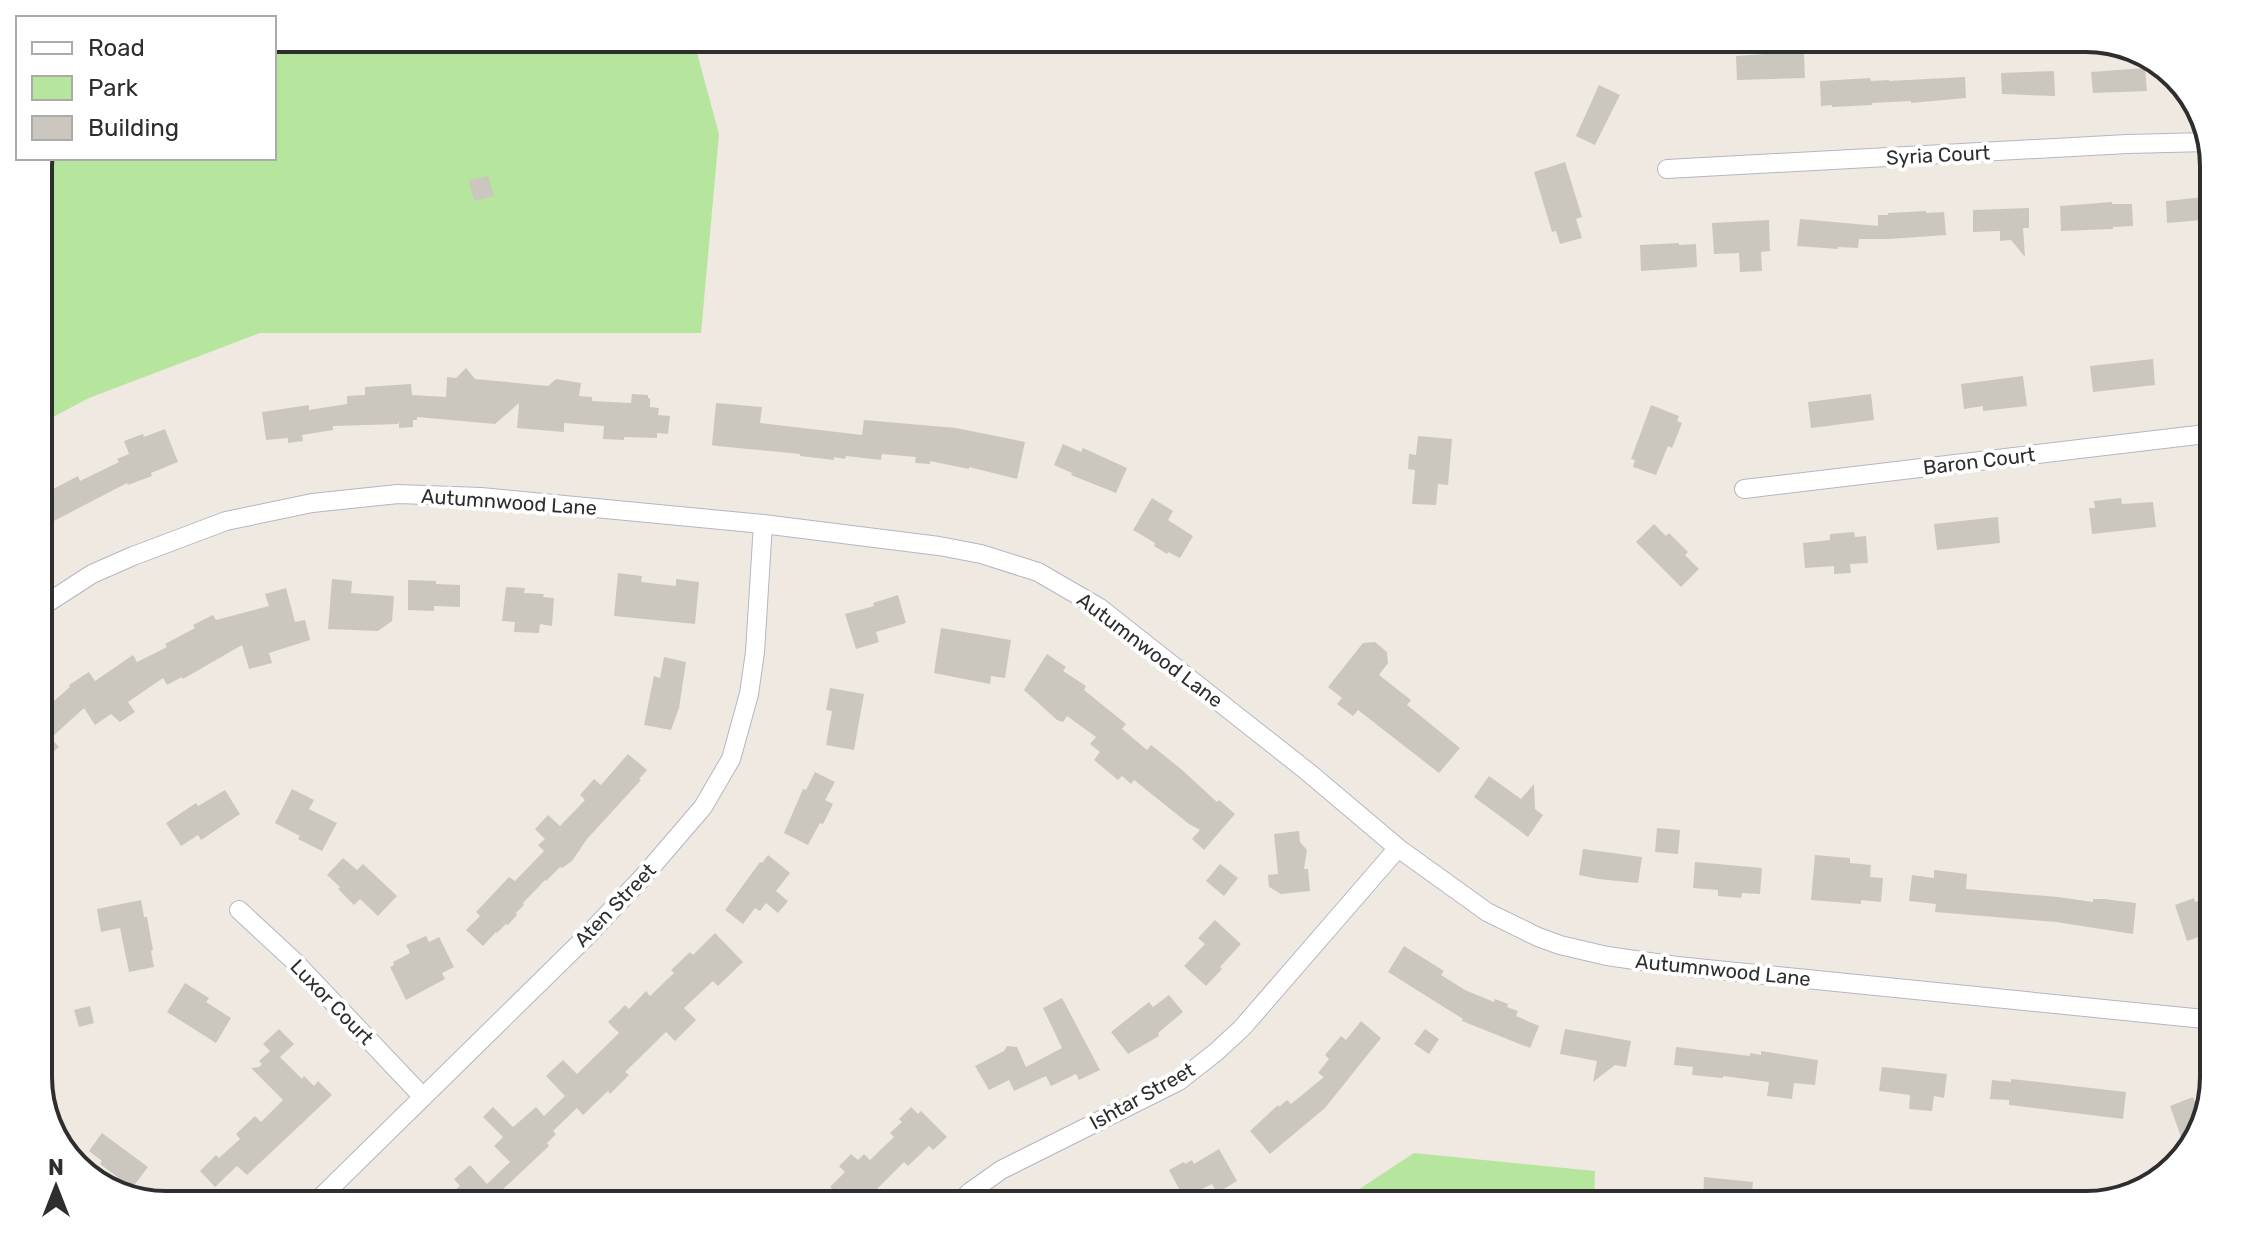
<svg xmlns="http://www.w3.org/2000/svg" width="2252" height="1243" font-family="Rubik,sans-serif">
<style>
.green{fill:#b6e59e}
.building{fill:#cbc7bf}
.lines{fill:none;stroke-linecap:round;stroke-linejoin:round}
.street-casing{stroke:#b4b7c1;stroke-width:20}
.street{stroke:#fff;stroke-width:18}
.labels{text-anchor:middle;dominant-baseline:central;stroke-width:8;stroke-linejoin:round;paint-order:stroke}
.street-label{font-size:20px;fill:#2e2e2e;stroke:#fff}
.rim{fill:none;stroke:#2e2e2e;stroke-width:4}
</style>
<rect width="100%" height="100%" fill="#efe9e1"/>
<g class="green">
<path d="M274,38H693L719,134L701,333H260L89,398L38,425V158H274Z"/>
<path d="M1414,1153L1595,1171L1594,1205H1335Z"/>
</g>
<g class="building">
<path d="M1793,52V54H1804L1805,78L1737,80L1736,56Z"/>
<path d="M2145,68L2147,91L2093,93L2091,72Z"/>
<path d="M2054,71L2055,96L2002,94L2001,73Z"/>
<path d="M1965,77L1966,98L1911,103V101L1872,103V105L1832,107V105L1821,106L1820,81L1870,78L1871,81L1889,80V81Z"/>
<path d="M1599,85L1620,95L1595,145L1576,136Z"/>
<path d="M1565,162L1582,217L1576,219L1582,238L1560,244L1556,231L1552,232L1534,172Z"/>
<path d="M488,176L494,196L474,201L469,180Z"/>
<path d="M2214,196V219L2167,223L2166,201Z"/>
<path d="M2112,202V204H2132L2133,226L2113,227V229L2061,231L2060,206Z"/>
<path d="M2029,208V228H2023L2025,257L2011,240L2000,241V231L1973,232V210Z"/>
<path d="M1926,211V213L1944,212L1946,235L1889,239H1859L1858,248L1838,247V249L1797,246L1800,219L1878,226V215H1888V213Z"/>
<path d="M1769,220L1770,251L1761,252L1762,271L1740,272L1739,253L1714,254L1712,223Z"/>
<path d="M1679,243V245L1696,244L1697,267L1641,271L1640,245Z"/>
<path d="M2153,359L2155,385L2093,392L2090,366Z"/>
<path d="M466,368L475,379L548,386L556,379L581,383L579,396L592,397V401L631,403L632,394L648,395V398H650V407L659,408L658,415L670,416L668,434L657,433V438L624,437V440L603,439L604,426L564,423V432L517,428L519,403L495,424L417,417V420H413V427L399,428V421L398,424L333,426V430L302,435L303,441L288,443V438L266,440L262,412L309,405V410L347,404V396L365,395V387L411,384L412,395L446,397L447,377L456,378Z"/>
<path d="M2023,376L2027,406L1983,411V406L1964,409L1961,384Z"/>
<path d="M1871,394L1874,420L1811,428L1808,402Z"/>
<path d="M716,403L762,407L760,423L862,435L864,420L956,428L1025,442L1017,479L969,467V469L930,461V464L915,463L916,457L882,454L881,460L846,456L845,459L834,457V460L800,456V454L717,446L712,445Z"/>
<path d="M1651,405L1679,416L1677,421L1682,423L1672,448L1668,446L1656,475L1633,467L1635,460L1631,459Z"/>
<path d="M165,429L178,462L151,473L152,476L128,485L127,483L48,524L38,506V497L78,476L80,481L119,462L117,459L129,454L124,441L143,434L144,437Z"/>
<path d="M1418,436L1452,439L1448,485L1438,484L1436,505L1412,504L1415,470L1408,469L1409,454L1416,455Z"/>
<path d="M1063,444L1081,452L1083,448L1127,468L1116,493L1071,475L1072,473L1054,465Z"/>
<path d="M1152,498L1173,511L1168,520L1193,536L1180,558L1168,552L1167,554L1154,546L1155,543L1133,530Z"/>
<path d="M2121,498L2122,504L2153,502L2156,527L2092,534L2089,508H2095L2094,501Z"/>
<path d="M1998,517L2000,543L1937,550L1934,524Z"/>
<path d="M1654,524L1666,536L1669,533L1688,552L1685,555L1699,569L1681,587L1636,542Z"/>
<path d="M1854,532L1855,537L1866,536L1868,563L1850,564L1851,573L1834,574V566L1805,568L1803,543L1830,540V534Z"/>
<path d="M618,573L642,576L641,582L676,586V579L699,582L695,624L614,616Z"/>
<path d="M332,579L352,581L351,593L394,596L392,621L378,631L328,629Z"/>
<path d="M408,580L436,581V584L460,585V607L434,606V611L408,610Z"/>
<path d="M506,587L525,588L524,593L544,594L543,597L554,598L552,626L540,624L539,633L514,632L515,622L502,621Z"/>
<path d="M286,588L295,622L305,620L310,640L269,653L272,663L249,669L242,645L183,679L182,677L167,685L163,678L128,702L135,712L120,722L111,714L95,725L84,708L51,738L59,747L38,765V715L70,687L69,685L89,672L95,681L133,655L137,662L167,647L165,644L195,628L193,625L213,615L216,620L269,606L265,594Z"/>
<path d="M898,595L906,623L876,632L879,642L856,649L845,614L874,606L873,603Z"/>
<path d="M941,628L1011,640L1005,678L991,676L990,684L934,673Z"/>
<path d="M1375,642L1387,652L1388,663L1379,675L1411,700L1407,705L1460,748L1439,773L1358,710L1353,716L1337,704L1342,698L1328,687L1363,643Z"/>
<path d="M1047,654L1066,667L1063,671L1086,686L1084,690L1126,724L1122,729L1147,750L1151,745L1181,769L1217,802L1219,800L1235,814L1204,850L1192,839L1200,830L1189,824L1134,780L1131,784L1122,776L1118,780L1094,760L1100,752L1090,744L1096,737L1067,716L1063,722L1057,720L1024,690Z"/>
<path d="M664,657L686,662L679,708L671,730L644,725L654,676L660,678Z"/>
<path d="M830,688L864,694L854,750L826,745L832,711L826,710Z"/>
<path d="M628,754L647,770L639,779L641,780L587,839L572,861L562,868L560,867L546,881L545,880L523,903L524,905L516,913L517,915L508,925L506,924L497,933L496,932L483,946L466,930L480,916L476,912L509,877L515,881L544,851L538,845L545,839L535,829L548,815L560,826L585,800L580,795L594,779L601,785Z"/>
<path d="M815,772L835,782L825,800L833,804L823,824L820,823L808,845L784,833L803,789L806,790Z"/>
<path d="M1489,776L1521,799L1534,784L1535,809L1543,815L1528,837L1474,797Z"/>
<path d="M292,789L314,800L309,809L337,823L322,851L298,839L300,836L275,823Z"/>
<path d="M225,790L240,814L201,840L198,835L181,846L166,823L196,803L198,806Z"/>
<path d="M1657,828L1680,830L1678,854L1655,852Z"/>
<path d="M1299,831L1300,842L1307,850L1304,869H1308L1310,891L1281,894L1269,887L1268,875L1278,874L1274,834Z"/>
<path d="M1583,849L1642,857L1638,883L1598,879L1579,875Z"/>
<path d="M768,855L790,873L776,891L788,901L778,913L766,903L760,911L755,908L743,924L725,910L760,862L762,863Z"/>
<path d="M1815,855L1850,858V863L1871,865L1870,877L1883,878L1881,902L1861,900V904L1811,900Z"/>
<path d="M343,858L357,870L363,864L397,896L378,916L360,899L354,905L338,889L340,887L327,875Z"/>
<path d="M1695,862L1762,868L1760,894L1742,893L1741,898L1718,896V890L1693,888Z"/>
<path d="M1220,864L1238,878L1224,896L1206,881Z"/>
<path d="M1934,870L1967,874L1966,889L2058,897L2093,902V899H2104L2136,903L2133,934L2056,922L1935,912L1936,904L1909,901L1912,875L1934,878Z"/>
<path d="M2214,895V927L2205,931L2207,934L2187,941L2175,905L2194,898L2195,902Z"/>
<path d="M141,900L144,917H147L153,950L151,951L154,967L129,972L120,928L101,932L97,909Z"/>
<path d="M1215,920L1241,944L1220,967L1222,969L1206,986L1184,966L1205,944L1198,938Z"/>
<path d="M715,933L743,962L718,986L713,981L684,1008L696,1020L675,1041L666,1032L625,1072L629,1075L610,1094L608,1091L583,1115L577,1108L553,1131L556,1134L547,1143L549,1146L486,1205H445L458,1193L455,1190L460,1186L454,1179L470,1165L487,1184L510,1162L494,1146L503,1137L483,1117L493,1107L513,1127L536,1107L544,1116L565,1096L546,1076L563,1060L577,1074L619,1033L608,1022L625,1005L629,1009L646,991L650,996L674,973L671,970L690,952L693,955Z"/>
<path d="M426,936L429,942L439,937L454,967L442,973L445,979L406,1000L390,967L394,965L393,962L410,953L406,945Z"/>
<path d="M1404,946L1444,971L1441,975L1465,990L1494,1002L1495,999L1508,1004L1507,1007L1518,1011L1516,1016L1539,1026L1530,1048L1462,1021L1463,1019L1388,972Z"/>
<path d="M185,983L209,998L206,1002L231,1018L216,1043L167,1012Z"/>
<path d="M1169,995L1183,1012L1158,1033L1159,1036L1128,1054L1111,1032L1149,1002L1153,1007Z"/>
<path d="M1062,998L1100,1070L1079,1080L1076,1074L1051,1086L1046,1076L1014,1091L1009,1080L989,1090L975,1066L1004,1051L1007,1046L1017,1047L1026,1067L1062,1048L1043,1008Z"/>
<path d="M90,1006L94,1023L79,1027L74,1010Z"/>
<path d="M1361,1021L1381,1038L1325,1108L1270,1154L1250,1131L1278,1105L1279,1107L1287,1100L1291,1104L1324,1077L1318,1073L1329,1059L1325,1055L1341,1036L1346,1040Z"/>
<path d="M279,1029L294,1044L280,1057L302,1079L304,1076L314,1086L318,1081L332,1095L247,1175L237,1166L215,1187L200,1171L216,1155L219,1158L240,1139L236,1134L255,1116L261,1122L283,1100L251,1068L259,1067L262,1064L259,1061L270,1051L263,1044Z"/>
<path d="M1425,1029L1439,1039L1429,1054L1414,1044Z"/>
<path d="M1565,1029L1631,1041L1626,1067L1615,1065L1593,1082L1597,1061L1560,1054Z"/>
<path d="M1676,1047L1750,1056V1053L1761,1055V1051L1818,1060L1815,1085L1794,1083L1792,1099L1767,1096L1769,1082L1723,1076V1078L1692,1075L1693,1067L1674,1065Z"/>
<path d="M1882,1067L1947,1074L1944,1098L1934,1096L1932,1111L1909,1109L1910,1095L1879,1091Z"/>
<path d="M2011,1079L2126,1092L2123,1119L2009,1105V1100L1990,1099L1992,1080L2011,1082Z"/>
<path d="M2193,1097L2202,1122L2197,1141L2186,1151L2170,1106Z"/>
<path d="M911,1107L918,1114L921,1111L947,1137L933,1150L929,1146L908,1166L904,1162L873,1193L871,1191L857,1205H849L830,1187L845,1172L839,1166L851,1154L858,1160L864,1154L870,1160L894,1137L890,1133L902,1122L899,1119Z"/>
<path d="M102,1133L148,1167L132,1188L100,1164L102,1161L89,1151Z"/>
<path d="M1219,1149L1237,1181L1217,1193L1212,1184L1184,1198L1169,1170L1184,1162L1185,1164L1192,1160L1194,1164Z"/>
<path d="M1704,1177L1753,1182L1751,1203L1703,1205Z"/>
</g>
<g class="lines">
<g class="street-casing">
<g id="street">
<path d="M1667,169L2127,144L2208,142"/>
<path d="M1744,489L2214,433"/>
<path d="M38,609L92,574L133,556L226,521L312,503L398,494L481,497L763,524L939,546L981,554L1038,572L1100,608L1308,772L1398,848L1487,912L1538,937L1560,945L1607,956L1677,966L2214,1020"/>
<path d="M239,910L294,961L423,1097"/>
<path d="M313,1205L584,939L642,878L703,807L731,759L749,694L755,652L763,524"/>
<path d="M956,1205L970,1192L1001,1170L1179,1081L1216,1052L1242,1028L1398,848"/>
</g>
</g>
<use href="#street" class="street"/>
</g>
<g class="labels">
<g class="street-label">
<text transform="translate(1938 155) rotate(-3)">Syria Court</text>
<text transform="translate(1979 461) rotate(-7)">Baron Court</text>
<text transform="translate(509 502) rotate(4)">Autumnwood Lane</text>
<text transform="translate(1150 650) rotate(37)">Autumnwood Lane</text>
<text transform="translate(615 905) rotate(-46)">Aten Street</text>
<text transform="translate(1723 970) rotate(6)">Autumnwood Lane</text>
<text transform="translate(332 1002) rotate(46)">Luxor Court</text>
<text transform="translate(1142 1096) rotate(-29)">Ishtar Street</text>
</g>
</g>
<path d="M0 0H2252V1243H0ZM166 52H2086A114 114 0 0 1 2200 166V1077A114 114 0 0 1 2086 1191H166A114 114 0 0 1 52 1077V166A114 114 0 0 1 166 52Z" fill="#fff" fill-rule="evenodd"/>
<path class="rim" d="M166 52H2086A114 114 0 0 1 2200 166V1077A114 114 0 0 1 2086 1191H166A114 114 0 0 1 52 1077V166A114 114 0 0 1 166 52Z"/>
<rect x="16" y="16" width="260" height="144" fill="#ffffff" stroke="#ababab" stroke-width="2"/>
<rect x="32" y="42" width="40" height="12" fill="#ffffff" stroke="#ababab" stroke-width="2"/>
<text x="88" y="56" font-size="24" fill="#2e2e2e">Road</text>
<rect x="32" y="76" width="40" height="24" fill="#b6e59e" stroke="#ababab" stroke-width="2"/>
<text x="88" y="96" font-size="24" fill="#2e2e2e">Park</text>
<rect x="32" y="116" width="40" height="24" fill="#cbc7bf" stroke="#ababab" stroke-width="2"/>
<text x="88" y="136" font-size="24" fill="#2e2e2e">Building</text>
<g transform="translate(56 1187)" stroke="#ffffff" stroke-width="6" paint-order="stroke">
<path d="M0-6L14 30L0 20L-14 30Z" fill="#2e2e2e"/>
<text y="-12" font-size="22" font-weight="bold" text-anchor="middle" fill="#2e2e2e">N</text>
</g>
</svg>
